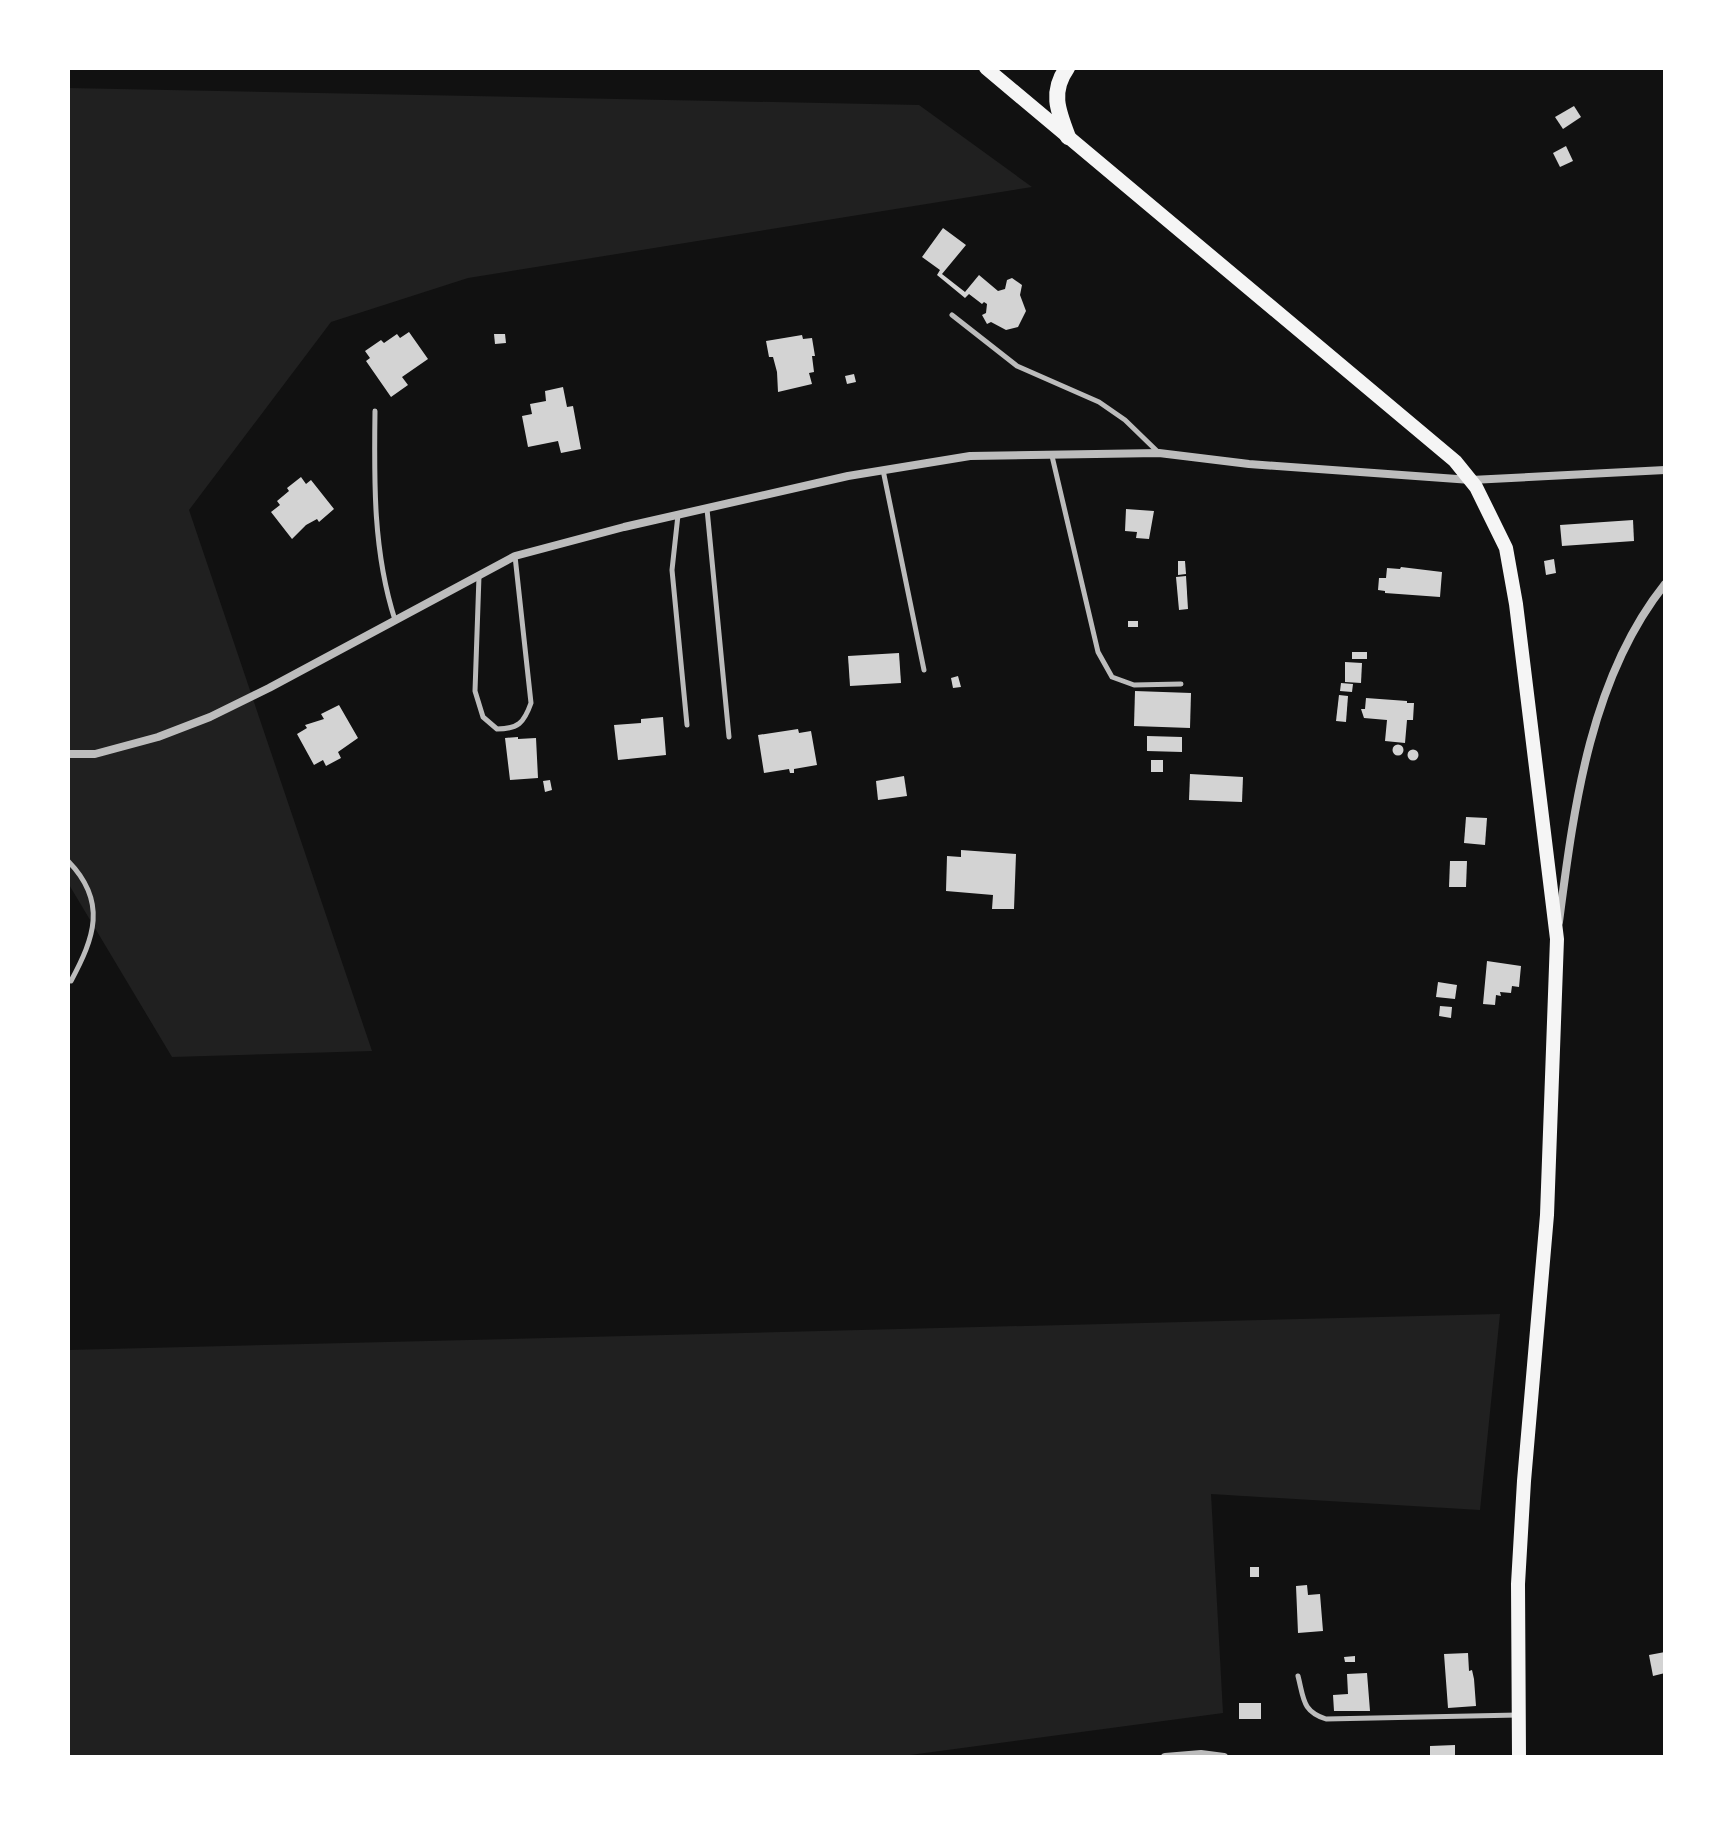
<svg xmlns="http://www.w3.org/2000/svg" width="1733" height="1825" font-family="'Alegreya Sans',sans-serif">
<style>
.green{fill:#202020}
.building{fill:#d3d3d3}
.lines{fill:none;stroke-linecap:round;stroke-linejoin:round}
.service{stroke:#bcbcbc;stroke-width:5}
.minor{stroke:#bcbcbc;stroke-width:8}
.secondary{stroke:#f5f5f5;stroke-width:14}
.primary{stroke:#f5f5f5;stroke-width:16}
</style>
<rect width="100%" height="100%" fill="#111"/>
<g class="green">
<path d="M68,88L919,105L1032,187L468,278L331,322L189,510L372,1051L172,1057L68,883Z"/>
<path d="M1500,1314L1480,1510L1211,1494L1223,1713L895,1757H68V1350Z"/>
</g>
<g class="building">
<path d="M1574,106L1581,117L1563,129L1555,117Z"/>
<path d="M1566,146L1573,161L1560,167L1553,153Z"/>
<path d="M943,228L966,245L942,274L965,292L979,275L998,291L1005,289L1007,280L1012,278L1022,285L1020,295L1026,311L1018,327L1006,330L991,322L987,324L982,315L986,313L987,304L984,302L982,304L969,294L965,298L937,275L940,270L922,257Z"/>
<path d="M409,332L428,359L402,377L408,385L391,397L366,361L370,358L365,351L381,340L384,343L397,334L400,338Z"/>
<path d="M494,334H505L506,343L495,344Z"/>
<path d="M802,335L803,339L812,338L815,356H812L814,372L809,373L812,384L778,392L777,372L773,357H769L766,341Z"/>
<path d="M854,374L856,382L847,384L845,376Z"/>
<path d="M563,387L567,407L573,406L581,449L561,453L558,441L528,447L522,416L532,414L530,404L546,401L545,391Z"/>
<path d="M301,477L306,484L311,480L334,509L319,522L317,519L306,525L292,539L271,512L280,505L277,501L289,491L287,488Z"/>
<path d="M1126,509L1154,511L1149,539L1136,538L1137,532L1125,531Z"/>
<path d="M1633,520L1634,541L1562,546L1560,525Z"/>
<path d="M1554,559L1556,573L1546,575L1544,561Z"/>
<path d="M1178,561H1185L1186,574L1178,575Z"/>
<path d="M1401,567L1442,572L1440,597L1385,593V591L1378,590L1379,578H1386L1387,568L1400,569Z"/>
<path d="M1186,576L1188,609L1179,610L1176,577Z"/>
<rect x="1128" y="621" width="10" height="6"/>
<rect x="1352" y="652" width="15" height="7"/>
<path d="M899,653L901,683L850,686L848,656Z"/>
<path d="M1345,662L1362,663L1361,683L1345,682Z"/>
<path d="M958,676L961,687L953,688L951,678Z"/>
<path d="M1341,683L1353,684L1352,692L1340,691Z"/>
<path d="M1135,691L1191,693L1190,728L1134,726Z"/>
<path d="M1339,695L1348,696L1346,722L1336,721Z"/>
<path d="M1366,698L1407,701V703H1414L1413,720H1407L1405,743L1385,741L1387,720L1364,718L1361,709H1365Z"/>
<path d="M339,705L358,738L338,752L341,758L326,766L323,760L314,765L297,734L307,728L305,725L324,719L321,714Z"/>
<path d="M663,717L666,755L618,760L614,725L641,723V719Z"/>
<path d="M798,729L799,733L811,731L817,765L794,769V773H790L789,769L764,773L758,735Z"/>
<path d="M1147,736L1182,737V752L1147,751Z"/>
<path d="M518,737V739L536,738L538,778L510,780L505,738Z"/>
<circle cx="1398" cy="750" r="5.5"/>
<circle cx="1413" cy="755" r="5.5"/>
<rect x="1151" y="760" width="12" height="12"/>
<path d="M1190,774L1243,777L1242,802L1189,800Z"/>
<path d="M904,776L907,796L878,800L876,781Z"/>
<path d="M550,780L552,790L545,792L543,781Z"/>
<path d="M1466,817L1487,818L1485,845L1464,843Z"/>
<path d="M961,850L1016,854L1014,909H992L993,895L946,891L947,856L961,857Z"/>
<path d="M1450,861H1467L1466,887H1449Z"/>
<path d="M1487,961L1521,966L1519,987L1512,986L1511,993L1500,992L1501,996L1496,995L1495,1005L1483,1004Z"/>
<path d="M1438,982L1457,985L1455,999L1436,997Z"/>
<path d="M1440,1006L1452,1007L1451,1018L1439,1016Z"/>
<rect x="1250" y="1567" width="9" height="10"/>
<path d="M1307,1585L1308,1595L1320,1594L1323,1631L1298,1633L1296,1586Z"/>
<path d="M1665,1652V1673L1653,1676L1649,1655Z"/>
<path d="M1468,1653L1469,1671L1472,1670L1474,1679L1476,1706L1448,1708L1444,1654Z"/>
<path d="M1355,1656V1662H1345L1344,1657Z"/>
<path d="M1367,1673L1370,1711H1334L1333,1695L1348,1694L1347,1674Z"/>
<rect x="1239" y="1703" width="22" height="16"/>
<path d="M1455,1745V1757H1430V1746Z"/>
</g>
<g class="lines">
<g class="service">
<path d="M952,315L1017,366L1099,402L1125,420L1159,453"/>
<path d="M375,411C374,481 373,552 395,620"/>
<path d="M1052,456L1098,652L1112,677L1134,685L1181,684"/>
<path d="M883,470L924,670"/>
<path d="M707,509L729,737"/>
<path d="M678,515L672,570L687,725"/>
<path d="M479,576L475,691L483,717L497,729C518,729 524,723 531,703L515,556"/>
<path d="M68,861C108,902 94,938 71,981"/>
<path d="M1298,1676C1304,1699 1302,1711 1326,1719L1518,1715"/>
</g>
<g class="minor">
<path d="M68,754H95L158,737L210,717L269,688L515,556L624,527L848,476L970,456L1159,453L1249,464L1471,480L1665,470"/>
<path d="M1559,922C1574,807 1590,678 1665,584"/>
<path d="M1165,1757L1201,1754L1224,1757"/>
</g>
<path class="secondary" d="M986,68L1455,461L1476,487L1506,548L1516,604L1557,939L1547,1215L1524,1481L1518,1584L1519,1757"/>
<path class="primary" d="M1067,68C1050,92 1058,111 1068,137"/>
</g>
<rect width="1733" height="1825" fill="none" stroke="#ffffff" stroke-width="140"/>
</svg>
